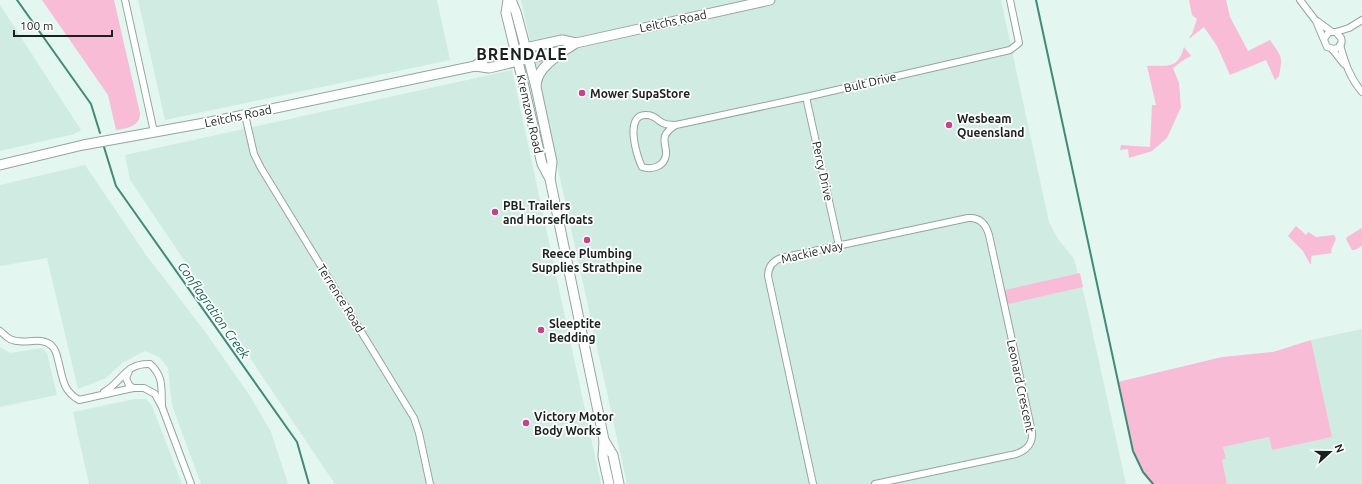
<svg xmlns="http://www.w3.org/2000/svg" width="1362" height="484" font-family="Ubuntu,sans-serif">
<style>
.built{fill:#d0ebe2}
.green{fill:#f8bcd7}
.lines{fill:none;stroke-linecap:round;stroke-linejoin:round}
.stream{stroke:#408a77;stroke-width:2}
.street-casing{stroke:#94a5a0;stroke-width:8}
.secondary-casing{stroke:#94a5a0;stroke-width:11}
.street{stroke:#fff;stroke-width:6}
.secondary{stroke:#fff;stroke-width:9}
.poi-dot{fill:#c5438a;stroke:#fff;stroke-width:1.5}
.labels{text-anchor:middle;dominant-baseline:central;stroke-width:3.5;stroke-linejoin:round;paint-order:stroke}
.street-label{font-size:12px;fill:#1a211f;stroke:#fff}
.poi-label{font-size:12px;font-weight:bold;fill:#1a211f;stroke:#fff;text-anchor:start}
.water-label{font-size:13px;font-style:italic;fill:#0b614f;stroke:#fff}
.district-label{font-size:16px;font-weight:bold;letter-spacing:1px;fill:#1a211f;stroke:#fff}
</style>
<rect width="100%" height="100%" fill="#e3f6ef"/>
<g class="built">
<path d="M138,0H437L450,60L165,120Z"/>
<path d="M521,0H1001L1049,222L1058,239L1074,259L1085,298L1126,484H627Z"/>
<path d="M0,5L81,130L74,134L0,151Z"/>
<path d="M512,70L601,484H335L130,180L125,155Z"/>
<path d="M85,165L146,255L206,333L250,396L271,432L288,484H201L173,408L171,397L168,368L159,357L145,351L122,363L106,378L78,389L47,258L0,266V185Z"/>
<path d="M1362,329V484H1227L1222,460L1226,459L1223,447L1269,437L1272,449L1332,437L1311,340Z"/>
<path d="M0,347L10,353L42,348L47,353L57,395L0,407Z"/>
<path d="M135,399H146L152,406L182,484H89L73,412Z"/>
</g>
<g class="green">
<path d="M42,0H114L140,113C140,127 127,128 116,130L108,95Z"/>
<path d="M1189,0H1226L1230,17L1248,51L1270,40C1282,58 1283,55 1279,76L1275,80L1266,60L1230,75L1217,46L1204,27L1190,38L1189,37L1192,34L1197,19L1192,15Z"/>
<path d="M1184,47L1191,56L1182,61L1173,68L1179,83L1181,107L1167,138L1152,151L1129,158L1128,149L1120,150L1121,145L1150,147L1152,105H1156L1147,66C1167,65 1178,70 1184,47Z"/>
<path d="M1296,226L1306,235L1308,232L1316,237L1334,235L1336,239L1331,250L1332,253L1311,256V264H1310L1303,251L1288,236Z"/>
<path d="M1362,228V246L1355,250H1352L1346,239L1347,237Z"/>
<path d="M1080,273L1083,287L1004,305L1001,291Z"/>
<path d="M1311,340L1332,437L1272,450L1269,437L1223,447L1226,459L1222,460L1227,484H1153L1143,472L1134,452L1118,382L1222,357L1273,352Z"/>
</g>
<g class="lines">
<g class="stream">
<path d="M17,0L91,104L100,133"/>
<path d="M1036,0L1133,451L1143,472L1153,484"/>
<path d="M104,147L116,186L297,442L309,484"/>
</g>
<g class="street-casing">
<g id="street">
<path d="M125,0L154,132"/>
<path d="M1300,0L1316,21L1327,47L1334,49C1340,48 1343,44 1341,38L1336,32H1329L1324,39"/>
<path d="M1317,21L1332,32"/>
<path d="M1336,32L1349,28L1362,20"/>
<path d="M1340,45C1345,63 1350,78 1362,92"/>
<path d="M1332,49L1344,64"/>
<path d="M806,97L839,246"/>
<path d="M245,115L254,154L261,168L414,418L419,433L430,484"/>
<path d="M676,125C671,128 667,131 665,136C663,143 667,149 666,155C664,167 652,170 642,167C636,155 624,113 647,115C654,115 656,119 661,122C665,125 670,125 676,125L806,97L1010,50L1019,43L1010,0"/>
<path d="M0,331C3,333 6,337 10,339C23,346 40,335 52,346C56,350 57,355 58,360C63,378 62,390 79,400L133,388H144L155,394L162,407L191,484"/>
<path d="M129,371L126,378L129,385L133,388"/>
<path d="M104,392C123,381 125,363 150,364C164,377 161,387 162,404"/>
<path d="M813,484L768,276C768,267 773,261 781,258L968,218C980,217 986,224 989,235L1032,432C1033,444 1027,450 1016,454L875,484"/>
</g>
</g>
<g class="secondary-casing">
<g id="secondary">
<path d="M508,0L506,13L520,70L542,164L550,179"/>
<path d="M511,0L516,12L536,87L552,162L550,179L604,440L613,455L619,484"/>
<path d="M475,66L487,57L525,48L562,40L576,43"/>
<path d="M536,86C537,70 550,62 562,52"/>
<path d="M0,165L83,145L210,122L475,66L489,68L565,50L576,43L770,0"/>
<path d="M604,440L603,457L609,484"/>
</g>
</g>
<use href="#street" class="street"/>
<use href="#secondary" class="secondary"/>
</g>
<g class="poi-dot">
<circle cx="582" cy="93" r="4"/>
<circle cx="949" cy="125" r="4"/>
<circle cx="495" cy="212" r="4"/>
<circle cx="587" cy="240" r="4"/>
<circle cx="541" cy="330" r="4"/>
<circle cx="526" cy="423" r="4"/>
</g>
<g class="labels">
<g class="street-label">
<text transform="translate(673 21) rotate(-12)">Leitchs Road</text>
<text transform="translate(870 82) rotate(-13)">Bult Drive</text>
<text transform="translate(530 114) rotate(77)">Kremzow Road</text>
<text transform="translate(238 116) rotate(-12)">Leitchs Road</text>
<text transform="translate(823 171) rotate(78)">Percy Drive</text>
<text transform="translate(812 252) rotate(-13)">Mackie Way</text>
<text transform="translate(341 298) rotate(58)">Terrence Road</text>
<text transform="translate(1021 386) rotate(78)">Leonard Crescent</text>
</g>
<g class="poi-label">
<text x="590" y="93">Mower SupaStore</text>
<text x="957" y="118">Wesbeam<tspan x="957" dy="14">Queensland</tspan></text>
<text x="503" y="205">PBL Trailers<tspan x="503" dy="14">and Horsefloats</tspan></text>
<text x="587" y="253" text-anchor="middle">Reece Plumbing<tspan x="587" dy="14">Supplies Strathpine</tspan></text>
<text x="549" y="323">Sleeptite<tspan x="549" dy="14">Bedding</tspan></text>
<text x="534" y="416">Victory Motor<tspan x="534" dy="14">Body Works</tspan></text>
</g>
<g class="water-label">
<text transform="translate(214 310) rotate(55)">Conflagration Creek</text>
</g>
<g class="district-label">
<text x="522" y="54">BRENDALE</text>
</g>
</g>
<g transform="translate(1330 452) rotate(69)" stroke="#ffffff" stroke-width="3" paint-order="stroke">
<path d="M0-3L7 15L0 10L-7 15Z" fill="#1a211f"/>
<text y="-6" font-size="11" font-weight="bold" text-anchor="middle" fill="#1a211f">N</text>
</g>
<path d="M14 30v6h98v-6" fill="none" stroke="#1a211f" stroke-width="2"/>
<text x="20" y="30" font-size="12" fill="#1a211f" stroke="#ffffff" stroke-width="3" paint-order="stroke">100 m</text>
</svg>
